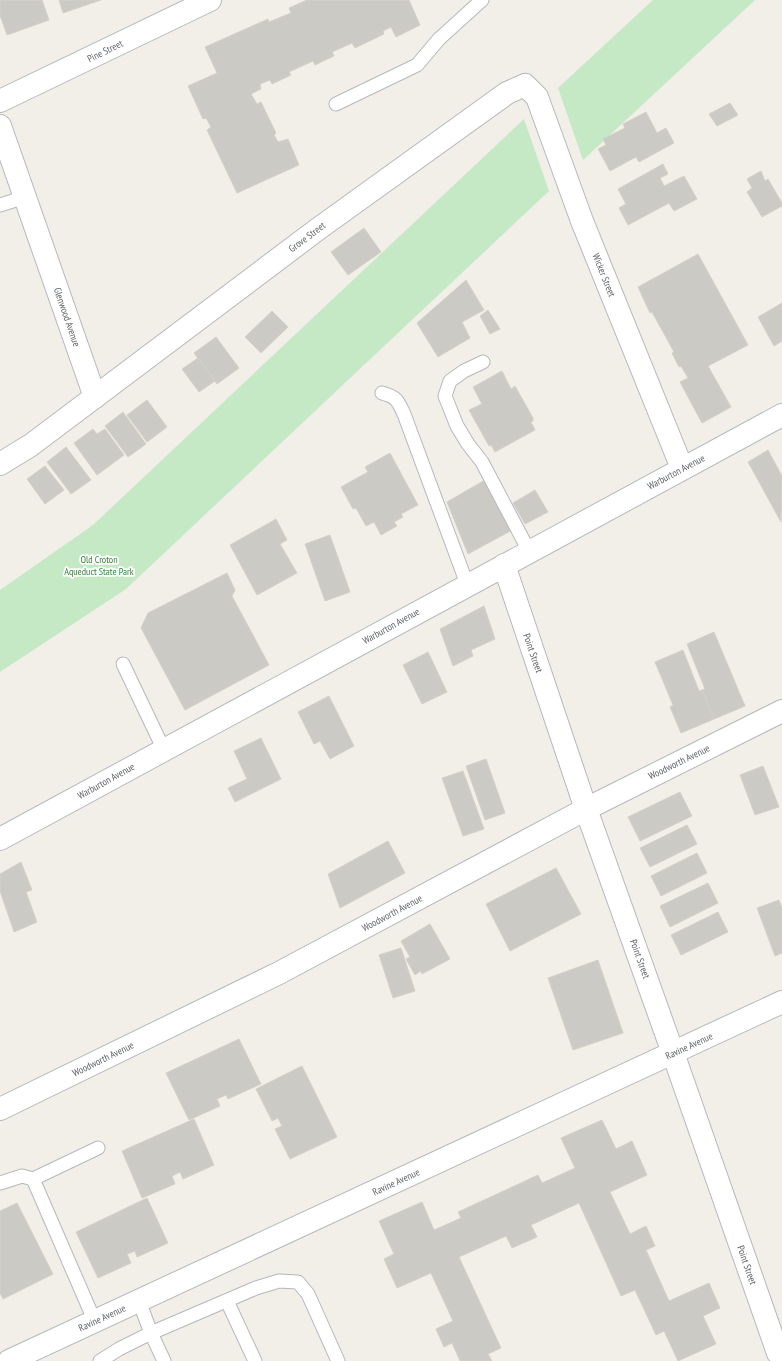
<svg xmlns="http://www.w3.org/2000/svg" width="782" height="1361" font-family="'PT Sans Narrow',sans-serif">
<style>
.green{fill:#c5e8c5}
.building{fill:#cccac5;stroke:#d6d1c6}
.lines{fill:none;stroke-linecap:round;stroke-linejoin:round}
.lane-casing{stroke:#b5b8bc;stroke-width:15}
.street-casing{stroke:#b5b8bc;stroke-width:24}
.secondary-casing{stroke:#b6babf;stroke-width:24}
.lane{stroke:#fff;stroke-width:13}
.street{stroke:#fff;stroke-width:22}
.secondary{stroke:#fff;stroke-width:22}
.labels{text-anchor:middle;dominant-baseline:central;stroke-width:3.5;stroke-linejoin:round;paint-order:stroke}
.street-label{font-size:10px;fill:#5f6368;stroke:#fff}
.park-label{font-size:10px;fill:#348238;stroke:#fff}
</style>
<rect width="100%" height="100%" fill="#f1efe8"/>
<g class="green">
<path d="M653,0H755L583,160L558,88Z"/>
<path d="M524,119L549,191L126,589L0,672V590L93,525Z"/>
</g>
<g class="building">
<path d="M0,0H42L49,20L7,35L0,15Z"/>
<path d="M59,0H101L63,13Z"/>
<path d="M307,0H409L420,25L396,37L391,27L383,31L384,34L355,48L352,43L332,52L334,56L315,65L313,61L289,72L291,75L272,84L270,80L260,84L261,89L251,94L257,104L261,102L276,133L274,135L278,142L288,139L299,165L237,193L207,130L211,127L206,118L203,119L188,86L217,73L205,47L268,19L269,22L291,13L289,8Z"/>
<path d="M730,103L738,115L717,126L709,114Z"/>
<path d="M646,112L657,133L666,128L674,143L639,162L636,157L610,171L598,149L606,145L603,139L625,128L623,124Z"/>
<path d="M663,164L668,174L660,178L664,186L684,176L697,199L674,211L669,203L628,225L619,208L626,204L618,189Z"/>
<path d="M761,171L765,181L768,179L782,203V206L762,217L747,192L752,188L747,179Z"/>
<path d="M364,228L381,252L348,275L331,252Z"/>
<path d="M698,254L748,345L708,366L731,407L702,423L680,382L688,378L681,366L679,367L672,353L674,352L652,312L650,313L638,287Z"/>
<path d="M466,280L484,310L462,322L470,338L438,357L417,323Z"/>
<path d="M782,303V341L774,346L758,317Z"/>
<path d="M488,310L500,329L490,334L480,316Z"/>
<path d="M272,311L288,327L261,353L245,337Z"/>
<path d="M216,337L239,368L217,384L194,353Z"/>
<path d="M198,358L215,381L199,392L182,369Z"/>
<path d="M502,371L511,389L515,386L533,418V421L531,422L535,430L495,452L491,445L489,446L469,410L482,404L473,387Z"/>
<path d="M147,400L167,427L147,442L127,415Z"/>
<path d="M123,412L146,444L128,457L105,426Z"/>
<path d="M93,429L97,434L105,429L124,455L97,475L74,443Z"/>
<path d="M66,447L91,480L71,494L47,462Z"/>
<path d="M768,450L782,476L781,522L748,462Z"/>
<path d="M390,453L418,505L401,514L403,517L394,522L397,526L381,535L374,522L366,526L356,508L353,509L341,487L368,472L365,467Z"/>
<path d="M45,466L64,490L45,504L27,479Z"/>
<path d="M485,480L514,529L468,554L447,502Z"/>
<path d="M535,490L548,512L525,524L513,503Z"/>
<path d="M276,519L287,540L280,544L297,573L257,595L230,545Z"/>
<path d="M330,535L350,592L325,601L305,544Z"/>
<path d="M227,573L235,590L232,596L269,665L185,710L141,628L148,613Z"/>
<path d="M484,606L495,639L471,650L473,656L453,666L440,629Z"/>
<path d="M714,632L745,706L714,719L702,690L705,689L687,644Z"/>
<path d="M683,650L699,691L702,690L714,719L681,733L670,707L673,705L655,662Z"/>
<path d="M428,652L447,692L422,704L403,665Z"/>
<path d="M329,696L354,746L330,759L320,741L314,744L298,712Z"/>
<path d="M261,738L281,779L235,802L228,788L247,779L234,751Z"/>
<path d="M486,759L505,813L485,820L466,766Z"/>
<path d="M763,766L779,807L755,815L740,775Z"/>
<path d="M463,771L484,829L463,836L442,778Z"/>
<path d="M680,792L692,816L640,841L628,817Z"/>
<path d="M687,825L697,844L650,867L640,848Z"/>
<path d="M388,841L405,873L340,908L328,874Z"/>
<path d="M697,853L707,873L661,896L651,876Z"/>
<path d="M21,862L32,890L26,892L37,922L14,932L0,891V874Z"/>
<path d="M556,868L581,914L510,951L486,904Z"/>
<path d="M708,883L718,903L670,927L660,906Z"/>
<path d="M779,900L782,908V953L775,956L757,908Z"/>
<path d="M718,912L728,932L681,955L671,935Z"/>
<path d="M430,924L450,959L422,974L421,971L415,975L406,959L410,957L401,941Z"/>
<path d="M401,948L415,991L393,998L379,955Z"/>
<path d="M598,960L623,1033L573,1050L548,978Z"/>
<path d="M239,1039L261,1084L228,1099L226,1095L217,1099L220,1106L189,1120L166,1073Z"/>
<path d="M302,1066L337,1137L290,1159L275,1129L282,1126L278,1118L272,1121L256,1089Z"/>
<path d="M194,1119L214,1165L183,1179L180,1172L172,1176L175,1184L142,1198L122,1151Z"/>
<path d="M602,1120L616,1149L632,1141L647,1175L610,1192L630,1234L646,1226L655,1246L646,1250L669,1301L709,1283L720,1308L703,1316L716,1344L678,1361L664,1331L656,1335L635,1290L621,1296L579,1203L531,1225L537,1237L512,1248L506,1236L459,1257L501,1348L488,1354L492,1361H460L452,1343L444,1347L436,1329L453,1321L431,1273L397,1288L384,1259L394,1254L379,1221L422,1202L434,1230L461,1218L458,1212L538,1175L542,1183L575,1168L561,1138Z"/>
<path d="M147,1198L168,1243L137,1257L135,1251L127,1254L131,1263L98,1278L76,1232Z"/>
<path d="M17,1203L53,1274L3,1299L0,1293V1211Z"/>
</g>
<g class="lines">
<g class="lane-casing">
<g id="lane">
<path d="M336,104L417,65L439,39L482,0"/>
<path d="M0,205L25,197"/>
<path d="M483,362L464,371L450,381L445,396L457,426L468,444L482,462L529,551"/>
<path d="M382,393C397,397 398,401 404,414L467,584"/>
<path d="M123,664L164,750"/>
<path d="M0,1183L22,1176L33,1179"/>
<path d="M139,1301L151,1333L164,1361"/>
<path d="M227,1301L255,1361"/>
<path d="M95,1322L33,1179L98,1148"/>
<path d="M100,1361L119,1349L151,1333L256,1288L279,1281L298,1282L308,1294L338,1361"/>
</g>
</g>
<g class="street-casing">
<g id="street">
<path d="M0,101L210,0"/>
<path d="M0,126L95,397"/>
<path d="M0,464L31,445L318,229L507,93L525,85L537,97L582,221L682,468"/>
<path d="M504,565L586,809L673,1053L778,1353"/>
<path d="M0,1109L279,973L586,809L782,711"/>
<path d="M9,1361L782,1002"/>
</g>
</g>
<g class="secondary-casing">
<path id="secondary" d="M0,839L782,415"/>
</g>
<use href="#lane" class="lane"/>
<use href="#street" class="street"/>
<use href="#secondary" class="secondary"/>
</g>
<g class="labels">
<g class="street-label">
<text transform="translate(105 51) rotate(-26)">Pine Street</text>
<text transform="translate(307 237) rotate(-37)">Grove Street</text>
<text transform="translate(604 275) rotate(68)">Wicker Street</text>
<text transform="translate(67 317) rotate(71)">Glenwood Avenue</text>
<text transform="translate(676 472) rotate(-28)">Warburton Avenue</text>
<text transform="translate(391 626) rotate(-29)">Warburton Avenue</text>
<text transform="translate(533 653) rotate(71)">Point Street</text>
<text transform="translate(679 762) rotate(-26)">Woodworth Avenue</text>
<text transform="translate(106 781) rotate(-29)">Warburton Avenue</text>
<text transform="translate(392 913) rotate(-28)">Woodworth Avenue</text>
<text transform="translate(640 959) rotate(70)">Point Street</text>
<text transform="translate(689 1046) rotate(-25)">Ravine Avenue</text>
<text transform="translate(103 1059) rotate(-26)">Woodworth Avenue</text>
<text transform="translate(396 1182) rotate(-25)">Ravine Avenue</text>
<text transform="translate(747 1265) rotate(71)">Point Street</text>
<text transform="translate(102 1318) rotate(-25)">Ravine Avenue</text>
</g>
<g class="park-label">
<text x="99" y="559">Old Croton<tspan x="99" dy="12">Aqueduct State Park</tspan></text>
</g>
</g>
</svg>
